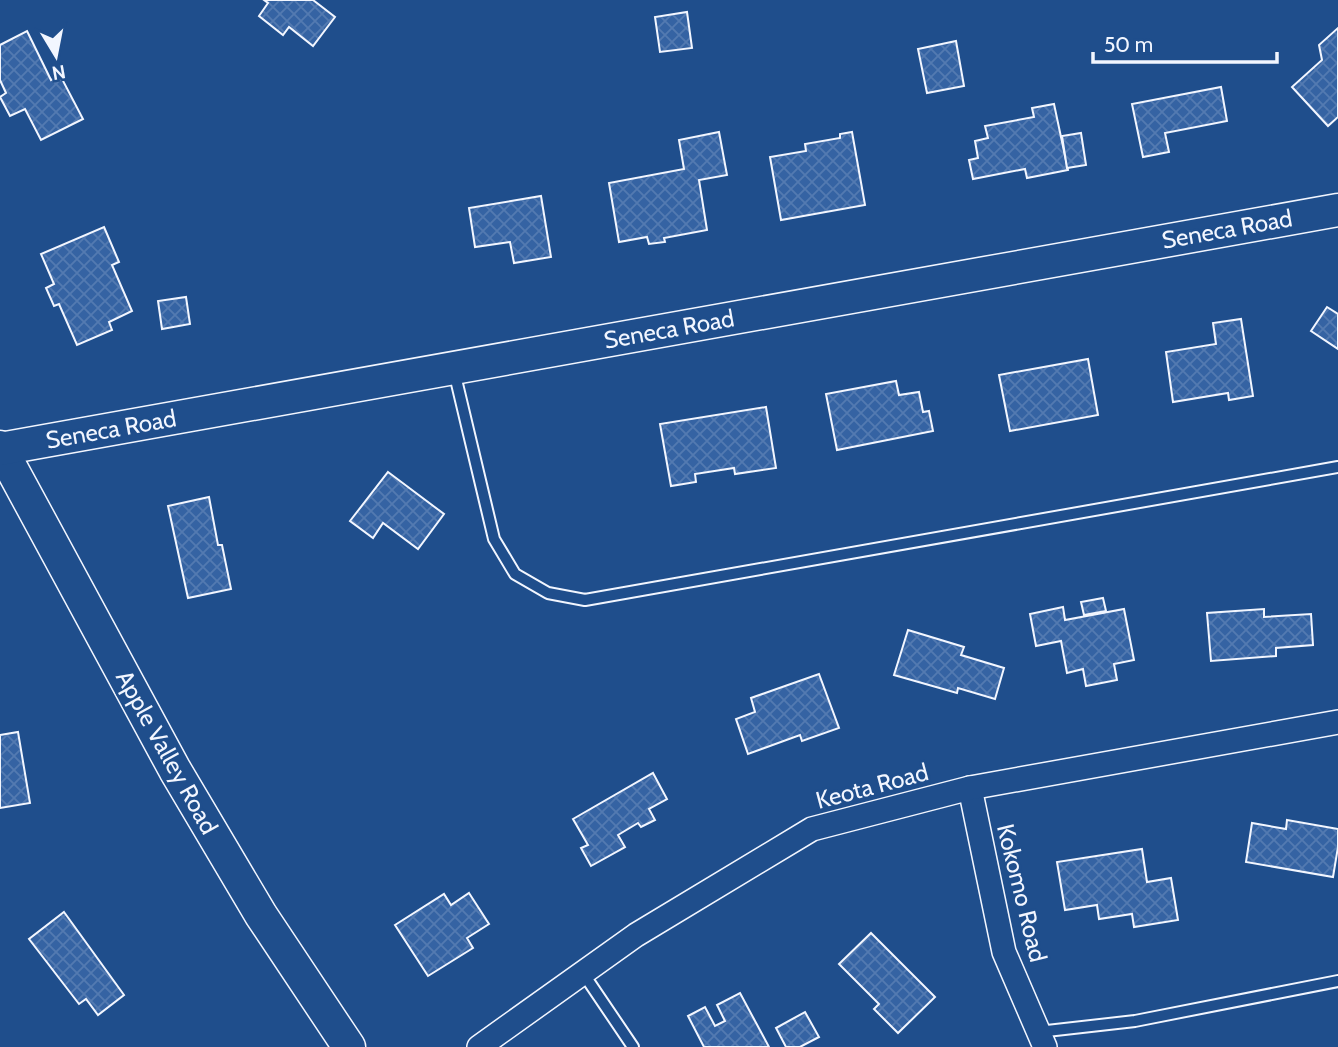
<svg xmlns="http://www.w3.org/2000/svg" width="1338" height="1047" font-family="Cabin,sans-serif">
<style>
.building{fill:url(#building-cross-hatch);stroke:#f2f6ff;stroke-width:2}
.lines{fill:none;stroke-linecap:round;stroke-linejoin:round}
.lane-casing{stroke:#f2f6ff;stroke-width:14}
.street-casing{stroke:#f2f6ff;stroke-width:26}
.secondary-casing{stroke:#f2f6ff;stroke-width:35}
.lane{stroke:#1f4e8c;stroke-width:10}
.street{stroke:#1f4e8c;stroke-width:23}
.secondary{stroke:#1f4e8c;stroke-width:32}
.labels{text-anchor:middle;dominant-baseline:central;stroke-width:5;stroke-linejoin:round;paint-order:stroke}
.street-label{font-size:24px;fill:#f2f6ff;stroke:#1f4e8c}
</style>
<defs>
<pattern id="building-cross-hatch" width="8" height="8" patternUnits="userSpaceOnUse" patternTransform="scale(1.75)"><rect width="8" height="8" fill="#3563a3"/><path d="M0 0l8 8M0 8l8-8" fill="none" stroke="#537ab1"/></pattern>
</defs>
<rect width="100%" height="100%" fill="#1f4e8c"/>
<g class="building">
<path d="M264,0H313L335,17L313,46L289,27L283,35L259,16L268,3Z"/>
<path d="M687,12L692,48L660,52L655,17Z"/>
<path d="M1338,28V117L1328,126L1292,87L1322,60L1319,45Z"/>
<path d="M27,31L51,80L60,75L83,119L41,140L25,109L10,116L0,97L6,93L0,80V45Z"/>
<path d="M956,41L964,86L927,93L918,49Z"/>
<path d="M1221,87L1227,121L1165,133L1169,152L1143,157L1132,104Z"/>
<path d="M1054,104L1068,170L1027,178L1025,169L973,179L969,160L978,158L975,141L988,138L985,126L1034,117L1032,108Z"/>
<path d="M719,132L727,175L699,180L707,230L664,238L665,242L649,244L647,237L619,242L609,183L684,169L679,140Z"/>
<path d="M852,132L865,205L781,220L770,157L806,151L805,144L840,138V134Z"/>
<path d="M1081,133L1086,165L1067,168L1062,136Z"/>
<path d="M541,196L551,257L514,263L510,242L475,247L469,208Z"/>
<path d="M104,227L119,262L112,265L132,311L109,322L112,330L77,345L59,304L54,306L46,288L54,284L41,254Z"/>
<path d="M186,297L190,324L162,329L158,301Z"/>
<path d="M1327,307L1338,314V349L1311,331Z"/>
<path d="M1241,319L1253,396L1229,400L1228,393L1173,402L1166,352L1216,344L1213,323Z"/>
<path d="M1088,359L1098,415L1010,431L999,375Z"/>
<path d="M896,381L899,395L919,392L923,412L929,411L933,431L837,450L826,394Z"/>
<path d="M766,407L776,468L735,474L734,468L695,474L696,482L671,486L660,424Z"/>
<path d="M388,472L444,514L418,549L383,523L373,538L350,521Z"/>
<path d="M209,497L218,545H222L231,589L188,598L168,506Z"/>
<path d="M1103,598L1106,611L1084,615L1081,602Z"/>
<path d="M1063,607L1065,620L1124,609L1134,660L1114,664L1117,680L1086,686L1083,669L1067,673L1061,641L1036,646L1030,614Z"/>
<path d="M1264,609V617L1311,614L1313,645L1276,648V656L1211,661L1207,613Z"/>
<path d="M908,630L964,647L961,655L1004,668L995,699L958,688L957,693L894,675Z"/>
<path d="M819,674L839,728L802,741L800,735L748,754L736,719L755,712L751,698Z"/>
<path d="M18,732L30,803L0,808V735Z"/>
<path d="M653,773L667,799L649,809L655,820L641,827L638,823L618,835L625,847L591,866L581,848L588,845L573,819Z"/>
<path d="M1287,820L1338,829V847L1333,877L1246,862L1252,823L1286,829Z"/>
<path d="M1142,849L1147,882L1171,878L1178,920L1134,927L1132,914L1099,919L1097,905L1065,910L1057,862Z"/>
<path d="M469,893L489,924L467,938L473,948L428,976L395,925L444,894L451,905Z"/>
<path d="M64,912L124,995L98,1015L86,999L79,1004L29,939Z"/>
<path d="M871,933L935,997L898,1033L874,1009L879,1004L839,964Z"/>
<path d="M740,993L769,1047H704L688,1016L705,1007L715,1026L725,1021L717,1005Z"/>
<path d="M805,1012L819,1037L800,1047H786L776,1028Z"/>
</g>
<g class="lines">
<g class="lane-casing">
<g id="lane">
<path d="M454,371L494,539L515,574L548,593L585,600L1338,467"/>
<path d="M583,973L633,1047"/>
<path d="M1038,1032L1135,1021L1338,981"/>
</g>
</g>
<g class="street-casing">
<g id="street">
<path d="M970,788L1004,952L1045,1047"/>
<path d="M479,1047L636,935L812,829L970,788L1338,722"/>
</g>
</g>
<g class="secondary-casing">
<g id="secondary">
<path d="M0,447L175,770L261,915L349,1047"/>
<path d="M0,449L1338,210"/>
</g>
</g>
<use href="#lane" class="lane"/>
<use href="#street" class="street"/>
<use href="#secondary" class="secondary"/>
</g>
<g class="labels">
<g class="street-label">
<text transform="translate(1227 229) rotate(-10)">Seneca Road</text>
<text transform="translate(669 329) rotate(-10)">Seneca Road</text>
<text transform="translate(111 429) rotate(-10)">Seneca Road</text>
<text transform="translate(167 752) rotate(61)">Apple Valley Road</text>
<text transform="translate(872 786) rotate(-15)">Keota Road</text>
<text transform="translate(1022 893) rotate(76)">Kokomo Road</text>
</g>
</g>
<g transform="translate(56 56) rotate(170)" stroke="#1f4e8c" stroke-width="5" paint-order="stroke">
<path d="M0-5L12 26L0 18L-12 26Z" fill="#f2f6ff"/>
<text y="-10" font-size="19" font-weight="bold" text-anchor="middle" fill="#f2f6ff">N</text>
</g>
<path d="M1093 52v10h184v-10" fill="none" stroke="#f2f6ff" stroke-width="3.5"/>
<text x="1104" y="52" font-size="21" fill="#f2f6ff" stroke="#1f4e8c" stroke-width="5" paint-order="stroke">50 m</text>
</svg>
